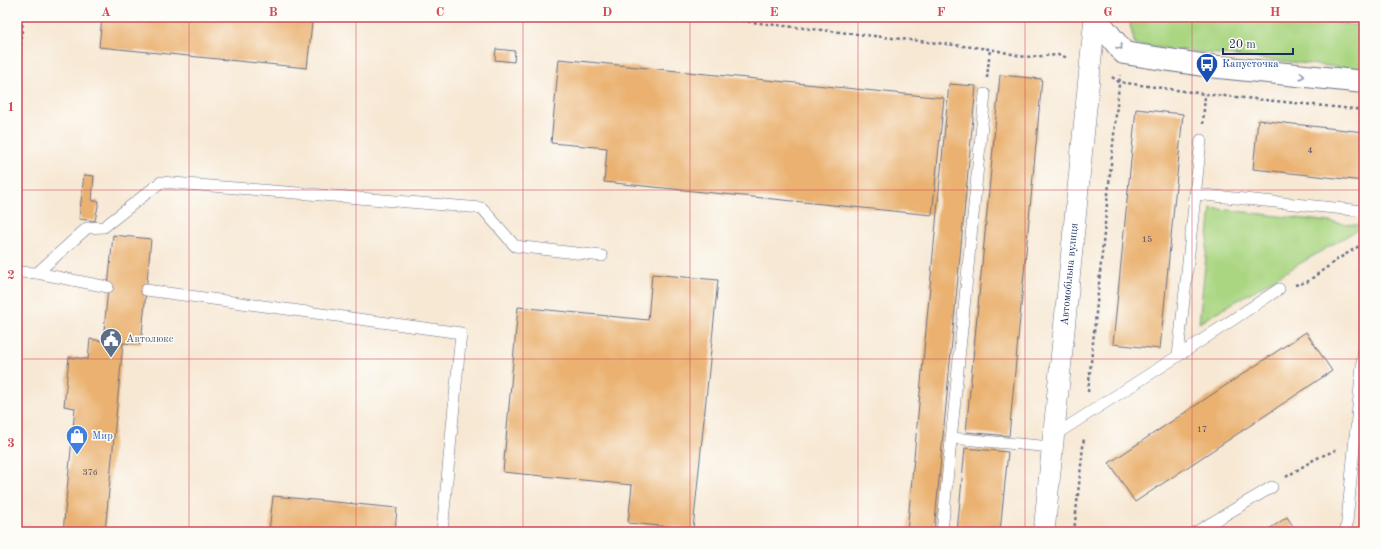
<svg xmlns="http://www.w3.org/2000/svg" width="1381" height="549" font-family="'Old Standard TT',serif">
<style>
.green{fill:#aad682;stroke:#628270}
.building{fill:#eab170}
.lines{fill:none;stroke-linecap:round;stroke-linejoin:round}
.lane-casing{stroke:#687087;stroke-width:12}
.street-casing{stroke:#687087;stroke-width:22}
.secondary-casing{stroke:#687087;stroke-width:24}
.path{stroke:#687087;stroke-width:2.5;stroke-dasharray:3 3;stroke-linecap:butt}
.lane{stroke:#fff;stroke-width:11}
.street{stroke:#fff;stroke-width:21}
.secondary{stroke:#fff;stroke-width:22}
.oneway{stroke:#8d97ae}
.grid{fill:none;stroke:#d1495b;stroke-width:1;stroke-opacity:0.55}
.labels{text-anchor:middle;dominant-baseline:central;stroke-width:3;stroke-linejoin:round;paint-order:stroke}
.number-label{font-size:9px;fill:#4f5062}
.transit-label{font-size:11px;fill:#164399;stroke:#fdfcf7;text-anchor:start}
.street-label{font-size:11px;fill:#1b2f5e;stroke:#fdfcf7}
.service-label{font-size:11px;fill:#4e5e75;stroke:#fdfcf7;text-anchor:start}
.shop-label{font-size:11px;fill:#366cbe;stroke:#fdfcf7;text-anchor:start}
.neatline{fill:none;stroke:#d1495b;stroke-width:1.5}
.grid-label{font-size:13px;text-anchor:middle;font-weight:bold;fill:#d1495b}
</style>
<rect width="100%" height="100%" fill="#fdfcf7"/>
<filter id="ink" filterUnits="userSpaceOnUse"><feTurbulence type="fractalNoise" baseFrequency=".025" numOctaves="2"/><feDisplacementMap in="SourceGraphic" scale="8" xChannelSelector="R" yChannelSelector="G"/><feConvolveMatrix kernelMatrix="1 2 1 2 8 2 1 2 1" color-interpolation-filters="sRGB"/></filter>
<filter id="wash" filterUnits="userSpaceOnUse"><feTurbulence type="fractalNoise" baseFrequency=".012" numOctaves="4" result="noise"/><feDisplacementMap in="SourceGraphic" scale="16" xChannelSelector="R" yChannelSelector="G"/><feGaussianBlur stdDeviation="0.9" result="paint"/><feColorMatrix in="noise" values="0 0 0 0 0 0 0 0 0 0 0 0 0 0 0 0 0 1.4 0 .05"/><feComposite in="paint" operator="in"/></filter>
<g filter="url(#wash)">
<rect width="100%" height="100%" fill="#f7e8d4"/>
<g class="green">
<path d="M1133,17H1284L1364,26V70L1135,45L1130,25Z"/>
<path d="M1211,208L1364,226L1199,323Z"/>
</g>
<g id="blocks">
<g class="building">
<path d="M102,17H256L312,23L307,68L99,47Z"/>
<path d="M496,49L515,51L514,62L495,60Z"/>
<path d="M559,59L944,98L932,215L604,182L607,148L551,143Z"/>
<path d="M1000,75L1042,79L1009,436L966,432Z"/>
<path d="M949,84L976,86L934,532H907Z"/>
<path d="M1136,109L1183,114L1160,349L1113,344Z"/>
<path d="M1258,120L1364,132V181L1253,169Z"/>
<path d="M84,175L94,176L92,201H99L95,221L79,219Z"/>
<path d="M113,235L151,239L141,344L123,343L105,532H63L75,408L64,406L69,357L88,359L90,339L103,341Z"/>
<path d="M652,274L718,280L693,529L628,523L632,485L503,472L518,307L648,320Z"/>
<path d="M1306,332L1332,371L1135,502L1109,463Z"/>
<path d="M965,448L1008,452L1000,532H957Z"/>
<path d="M273,496L397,508L395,532H269Z"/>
<path d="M1287,517L1297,532H1265Z"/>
</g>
</g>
</g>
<g filter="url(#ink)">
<use href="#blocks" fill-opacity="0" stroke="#687087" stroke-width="1"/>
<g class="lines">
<g class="lane-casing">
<g id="lane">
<path d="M1195,194L1364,211"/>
<path d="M17,272L37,273L87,228L104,227L161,182L482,208L515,246L602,256"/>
<path d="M37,273L108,287"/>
<path d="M146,290L461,333L442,532"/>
<path d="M1178,356L1201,140"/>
<path d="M1053,436L1178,356L1279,289"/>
<path d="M951,438L1052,447"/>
<path d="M942,532L985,94"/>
<path d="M1196,532L1272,487"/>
<path d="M1346,532L1364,344"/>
</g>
</g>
<g class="street-casing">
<g id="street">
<path id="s1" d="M1044,532L1095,17"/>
</g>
</g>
<g class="secondary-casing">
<path id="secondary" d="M1095,17L1124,53L1209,66L1364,82"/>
</g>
<g class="path">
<path d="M706,17L990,49L1025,57L1058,55L1069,58"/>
<path d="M1112,77L1119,82L1205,94L1364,110"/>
<path d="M987,78L990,49"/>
<path d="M17,93L23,17"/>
<path d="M1203,124L1205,94"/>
<path d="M1295,285L1307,282L1338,259L1364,243"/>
<path d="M1088,392L1120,75"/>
<path d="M1286,477L1315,459L1336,450"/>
<path d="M1074,532L1084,437"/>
</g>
<use href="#lane" class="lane"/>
<use href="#street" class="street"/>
<use href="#secondary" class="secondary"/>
</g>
<defs><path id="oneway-chevron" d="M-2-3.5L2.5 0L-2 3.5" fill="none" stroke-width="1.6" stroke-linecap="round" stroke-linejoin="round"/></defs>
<g class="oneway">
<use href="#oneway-chevron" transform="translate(1120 47) rotate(51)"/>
<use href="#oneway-chevron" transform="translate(1302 76) rotate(6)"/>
</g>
</g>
<path class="grid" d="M189,17V532M356,17V532M523,17V532M690,17V532M858,17V532M1025,17V532M1192,17V532M17,190H1364M17,359H1364"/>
<defs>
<g id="bus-pin" transform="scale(1.15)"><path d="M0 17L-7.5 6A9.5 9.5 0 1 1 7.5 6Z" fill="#1a4fb4" stroke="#fdfcf7"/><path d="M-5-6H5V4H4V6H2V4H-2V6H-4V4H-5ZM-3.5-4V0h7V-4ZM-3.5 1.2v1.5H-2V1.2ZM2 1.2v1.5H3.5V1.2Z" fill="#fff"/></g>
<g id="civic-pin" transform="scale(1.15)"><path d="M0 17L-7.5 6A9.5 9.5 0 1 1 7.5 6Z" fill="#5c6f8a" stroke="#fdfcf7"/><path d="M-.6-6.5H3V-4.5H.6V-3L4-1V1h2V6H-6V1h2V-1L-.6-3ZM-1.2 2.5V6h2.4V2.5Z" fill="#fff"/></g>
<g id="shop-pin" transform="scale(1.15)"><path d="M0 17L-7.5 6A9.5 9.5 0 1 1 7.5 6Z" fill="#3f7fe0" stroke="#fdfcf7"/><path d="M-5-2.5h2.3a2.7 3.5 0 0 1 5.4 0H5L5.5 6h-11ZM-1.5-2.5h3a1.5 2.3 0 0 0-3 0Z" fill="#fff"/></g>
</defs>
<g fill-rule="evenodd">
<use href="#bus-pin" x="1207" y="64"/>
<use href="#civic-pin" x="111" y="339"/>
<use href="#shop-pin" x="77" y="436"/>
</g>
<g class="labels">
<g class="number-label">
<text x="1310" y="150">4</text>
<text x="1147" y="239">15</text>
<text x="1202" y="429">17</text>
<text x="90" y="472">37б</text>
</g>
<g class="transit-label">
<text x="1222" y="64">Капусточка</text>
</g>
<g class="street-label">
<text stroke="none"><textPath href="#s1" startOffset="259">Автомобільна вулиця</textPath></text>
</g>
<g class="service-label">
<text x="126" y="339">Автолюкс</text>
</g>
<g class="shop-label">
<text x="92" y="436">Мир</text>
</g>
</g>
<rect width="1381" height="549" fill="none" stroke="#fdfcf7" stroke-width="44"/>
<path d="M1223 48v6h70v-6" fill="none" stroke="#1b2f5e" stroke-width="2"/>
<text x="1229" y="48" font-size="12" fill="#1b2f5e" stroke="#fdfcf7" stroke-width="3" paint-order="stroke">20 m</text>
<rect x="22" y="22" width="1337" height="505" class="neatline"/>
<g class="grid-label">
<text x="106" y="16">A</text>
<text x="273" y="16">B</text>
<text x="440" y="16">C</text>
<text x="607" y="16">D</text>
<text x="774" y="16">E</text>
<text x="941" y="16">F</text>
<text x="1108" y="16">G</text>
<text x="1275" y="16">H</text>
<text x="11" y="111">1</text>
<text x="11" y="279">2</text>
<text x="11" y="447">3</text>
</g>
</svg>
